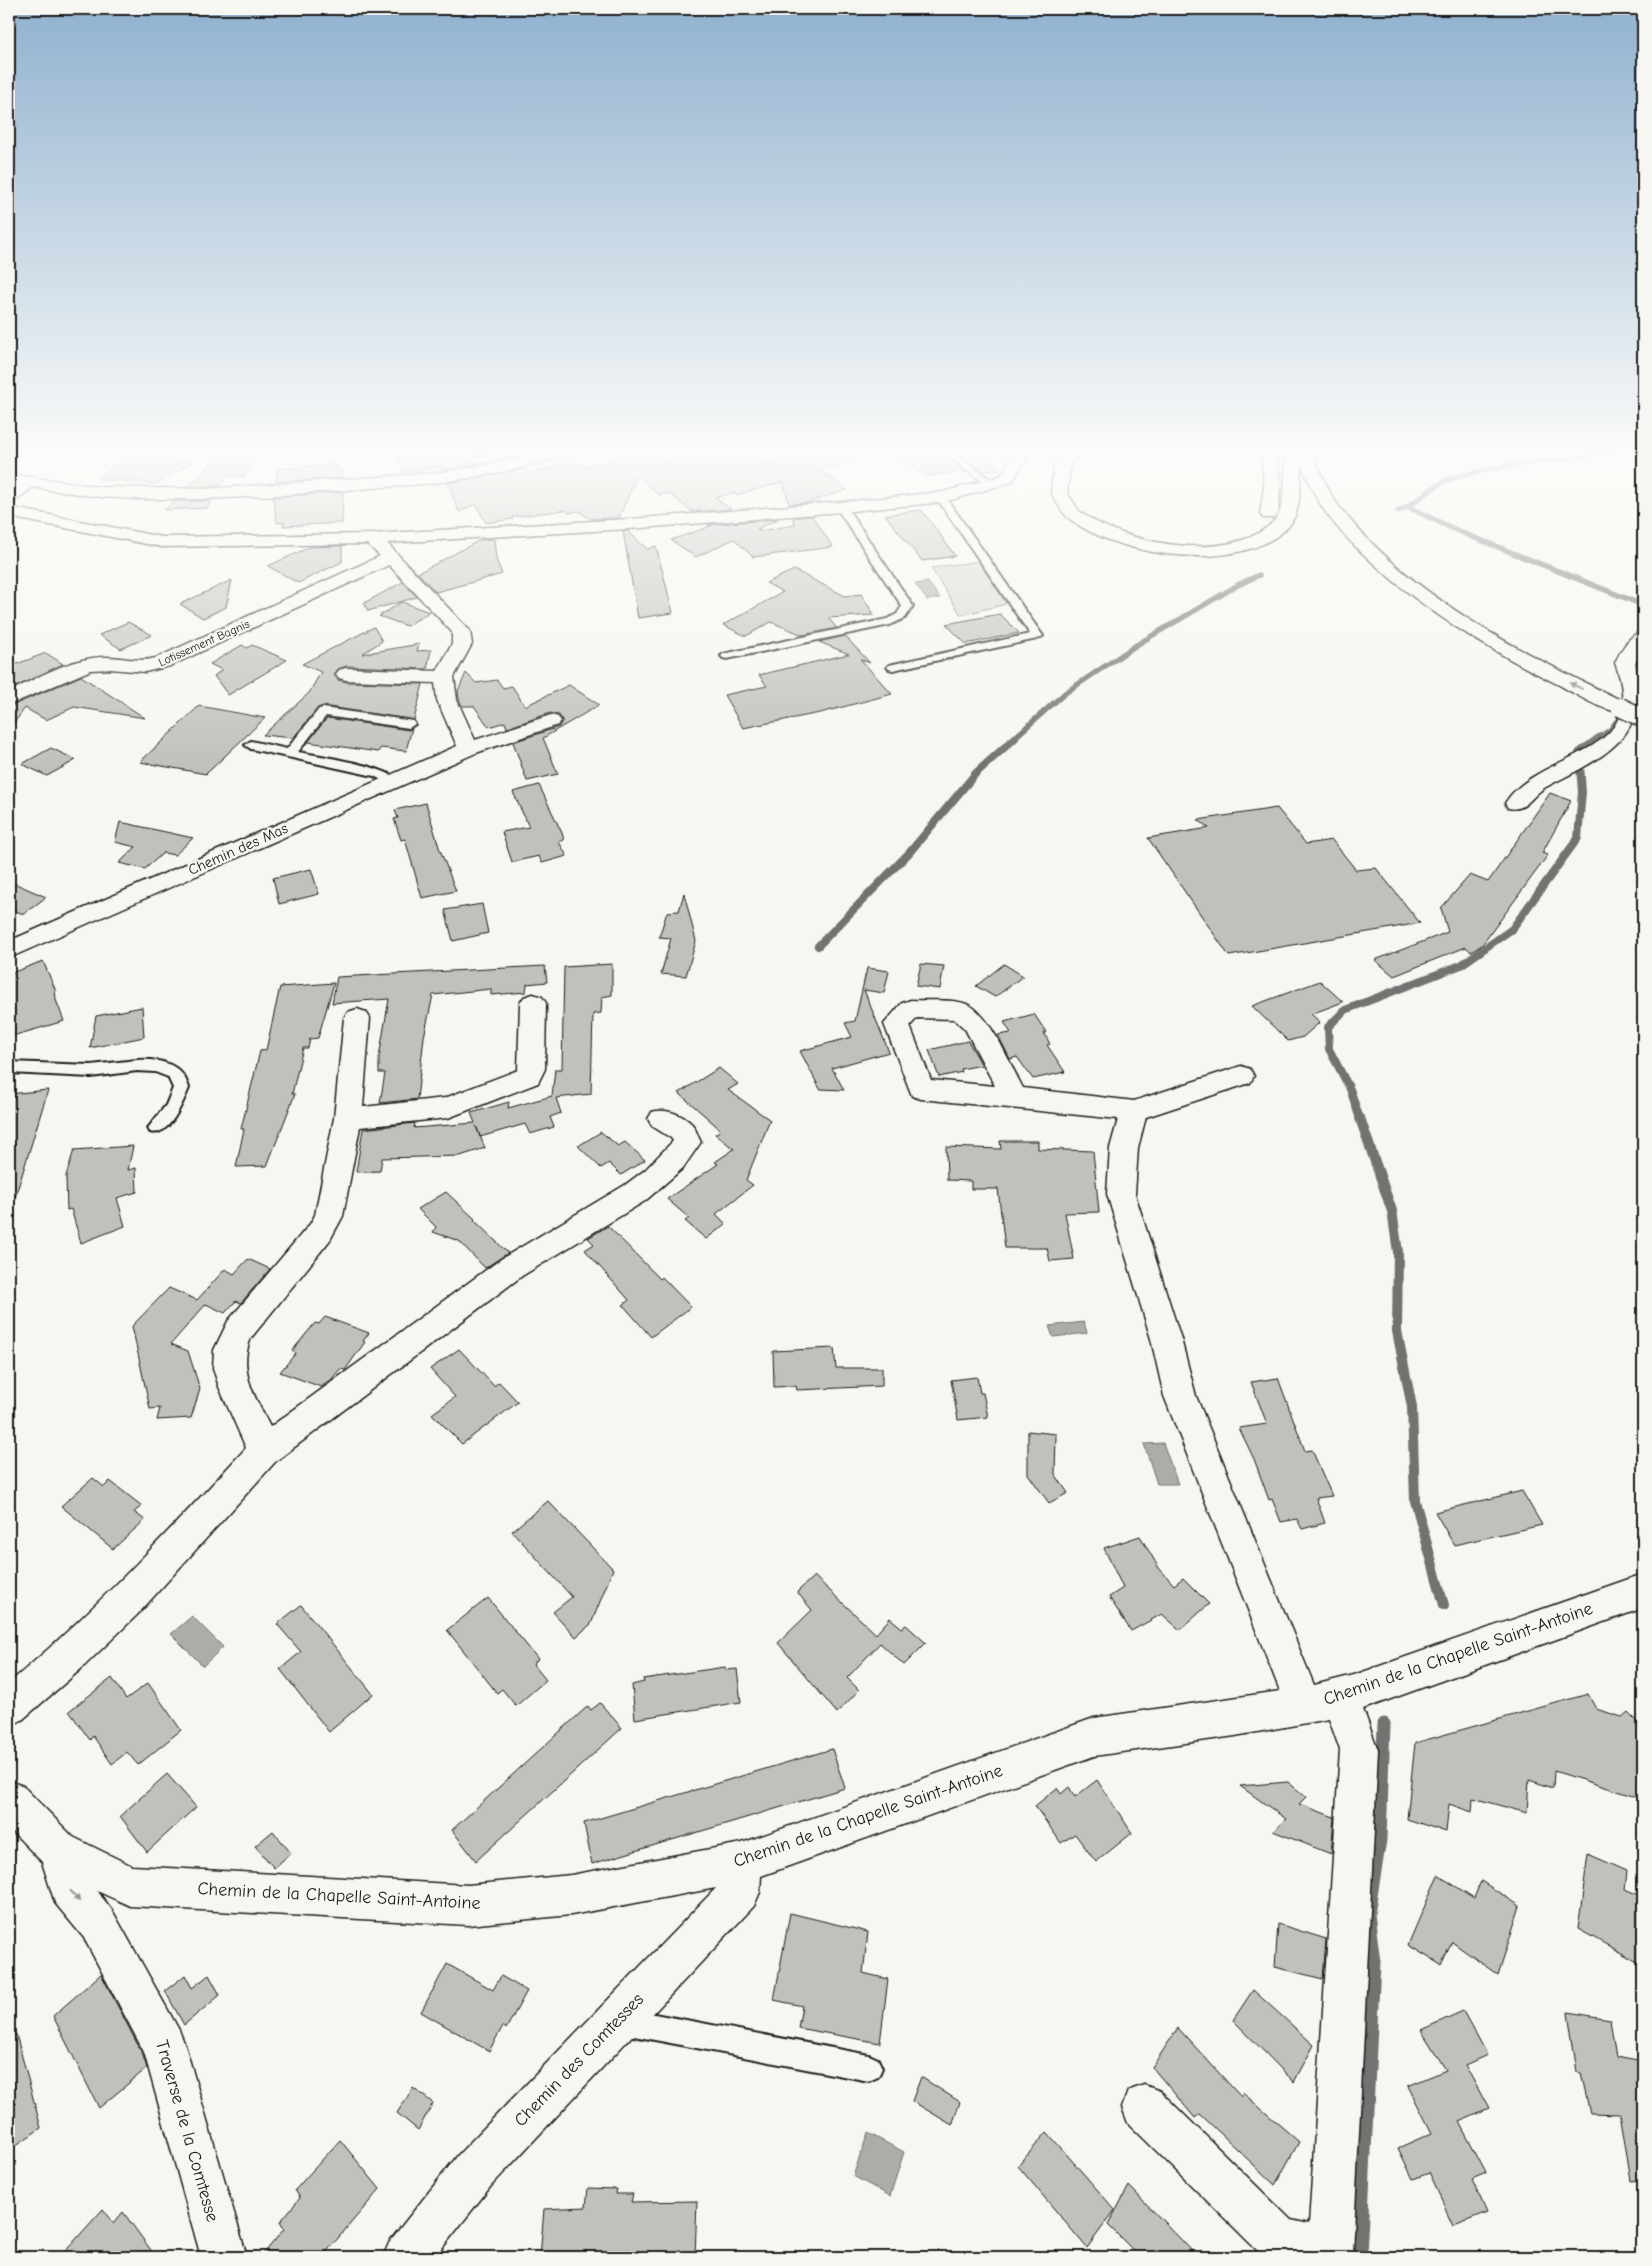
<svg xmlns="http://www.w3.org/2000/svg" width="1652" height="2266" font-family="'Comic Neue',sans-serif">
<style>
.green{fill:#d6d6d2;stroke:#797977}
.water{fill:#acaca9;stroke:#727271}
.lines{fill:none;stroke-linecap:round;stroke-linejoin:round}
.stream-far3{stroke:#727271;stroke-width:5.5}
.stream-far2{stroke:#727271;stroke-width:8}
.stream-far1{stroke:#727271;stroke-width:10}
.stream{stroke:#727271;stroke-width:13}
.building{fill:#c0c0bd;stroke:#1c1c1c}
.lane-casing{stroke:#1c1c1c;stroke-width:4}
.street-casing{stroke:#1c1c1c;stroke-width:3}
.primary-casing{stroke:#1c1c1c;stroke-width:3}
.highway-casing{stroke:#1c1c1c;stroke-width:3}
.lane{fill:#f6f6f2;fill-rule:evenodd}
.street{fill:#f6f6f2;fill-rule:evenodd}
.primary{fill:#f6f6f2;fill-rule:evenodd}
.highway{fill:#f6f6f2;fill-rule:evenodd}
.highway-bridge-casing{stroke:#1c1c1c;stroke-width:21;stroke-linecap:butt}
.highway-bridge{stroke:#f6f6f2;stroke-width:18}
.oneway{fill:#949492}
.labels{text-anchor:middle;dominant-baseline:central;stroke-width:4.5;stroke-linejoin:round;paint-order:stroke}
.far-street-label{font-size:12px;fill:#1c1c1c;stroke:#f6f6f2}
.street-label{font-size:15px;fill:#1c1c1c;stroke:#f6f6f2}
.near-street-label{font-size:18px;fill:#1c1c1c;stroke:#f6f6f2}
</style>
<rect width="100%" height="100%" fill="#f6f6f2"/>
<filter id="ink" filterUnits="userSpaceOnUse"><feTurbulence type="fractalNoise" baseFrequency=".02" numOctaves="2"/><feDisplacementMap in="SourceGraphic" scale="10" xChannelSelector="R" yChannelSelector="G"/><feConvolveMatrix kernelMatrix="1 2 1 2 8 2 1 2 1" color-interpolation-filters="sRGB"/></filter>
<g filter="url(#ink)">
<path class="green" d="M980,561L1006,604L961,615L931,568Z"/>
<g class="water">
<path d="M928,582L940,598L927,600L915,584Z"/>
<path d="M1084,1322L1087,1333L1053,1337L1049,1326Z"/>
<path d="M1163,1443L1178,1484H1157L1144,1444Z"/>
<path d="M192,1616L223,1647L203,1666L171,1634Z"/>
<path d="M868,2133L904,2152L890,2196L853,2176Z"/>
</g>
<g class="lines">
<g class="stream-far3">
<path d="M1410,508L1458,531L1643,605"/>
<path d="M1398,511C1419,503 1432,484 1453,478C1512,461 1574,460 1634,449"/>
<path d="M1627,643L1643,629"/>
<path d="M1013,739L1065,693L1138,644L1238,585L1259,575"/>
<path d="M1597,739L1610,730L1617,721"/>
</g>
<g class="stream-far2">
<path d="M818,946L909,853L976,773L1015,738"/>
<path d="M1360,1119L1350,1089L1329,1049L1328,1027L1345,1010L1461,965L1512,929L1578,838L1582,792L1579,753L1599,738"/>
</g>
<path class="stream-far1" d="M1360,1118L1392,1211L1398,1252L1397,1331L1412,1407L1415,1501L1444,1605"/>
<path class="stream" d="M1360,2257L1374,1962L1368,1914L1380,1840L1384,1724"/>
</g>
<g class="building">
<path d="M221,449L262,451L244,476H227L220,486L188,487L209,466Z"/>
<path d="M398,449H450L460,459L475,465L443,470L442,467L403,472Z"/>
<path d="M464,449H487L494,452L477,455L468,452Z"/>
<path d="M707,449H741L767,466L818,449H875L876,452L821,471L847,490L805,503L789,504L783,482L736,495L735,492L715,498L731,509L693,512L668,493L659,495L637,475L619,518L590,519L579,511L568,513L565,510L512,517L513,519L486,523L476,504L459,512L448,483L523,469L531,473L578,462L584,467L647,450L646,452L663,461Z"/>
<path d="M887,449H935L966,472L926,476Z"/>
<path d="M950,449H985L999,469L981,471Z"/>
<path d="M126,456L131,457L192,462L156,484L99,479Z"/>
<path d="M336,464L337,471L343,470V478L276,482L278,469Z"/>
<path d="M343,492L342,523L283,526L284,522L277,523L273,497Z"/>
<path d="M174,501H211L207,508L165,510Z"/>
<path d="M921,510L936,529L955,556L922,561L885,515Z"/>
<path d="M812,516L833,547L753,557L734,539L696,557L671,540L711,526L708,525L778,519L757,529L760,531L795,525L793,518Z"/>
<path d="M623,531H628L647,549L656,546L673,613L638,618Z"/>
<path d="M494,539L496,559L502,574L436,592L418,573L480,540Z"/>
<path d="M342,546V562L298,583L268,566L310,547Z"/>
<path d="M794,570L845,596L861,594L874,615L828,618L837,628L803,635L771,622L746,636L723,625L783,592L766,583Z"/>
<path d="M232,580L226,607L203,618L180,604Z"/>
<path d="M403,582L417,597L368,611L364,603Z"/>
<path d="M402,602L429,612L407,626L379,616Z"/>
<path d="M1000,614L1019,633L966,644L946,624Z"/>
<path d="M128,622L152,635L121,649L99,635Z"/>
<path d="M374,627L382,641L362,654L419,644L417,651L431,650L427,669L346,666L338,669L334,675L338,680L346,682L423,684L414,720L323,706L318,708L293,738L263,735L309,693L321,672L302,664Z"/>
<path d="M845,636L870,663L860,659L892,694L820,713L743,728L724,695L767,686L759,675L849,654L819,642Z"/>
<path d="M242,645L247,648L252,645L287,660L228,695L214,676L222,670L210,664Z"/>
<path d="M46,653L63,664L9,690V667Z"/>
<path d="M466,673L476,683L497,680L503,688L512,686L525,706L569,685L599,705L543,738L558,774L527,781L513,742L559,727L562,720L559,715L550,713L507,728L505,722L489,727L474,706H462L459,699L458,691Z"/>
<path d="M81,676L145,718L74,707L46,720L25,708L9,730V707Z"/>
<path d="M199,706L265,718L206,774L140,762Z"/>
<path d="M327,718L409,730L412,728L406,751L381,748L378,752L308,742Z"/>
<path d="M51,748L76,760L47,776L22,764Z"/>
<path d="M539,785L562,833L564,840L559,842L567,856L542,863L539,856L512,862L502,832L529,827L513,792Z"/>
<path d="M1550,793L1571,801L1542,853L1548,855L1482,945L1471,952L1466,947L1394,976L1375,960L1448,932L1441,908L1470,875L1488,882Z"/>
<path d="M426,803L439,847L456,891L422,898L405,839L401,840L394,819L398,818L395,810Z"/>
<path d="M1277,808L1306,844L1332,840L1356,870L1376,868L1420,923L1229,956L1148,838L1209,828L1198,820Z"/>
<path d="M120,822L193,838L175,855L163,853L145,869L119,863L136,847L115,842Z"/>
<path d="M311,869L319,894L279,904L273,878Z"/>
<path d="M9,881L46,897L24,914L9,909Z"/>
<path d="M684,893L696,941L686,976L661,974L671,938L659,937L667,912L679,911Z"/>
<path d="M482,904L488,933L453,941L445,910Z"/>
<path d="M43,961L55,989L56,1000L64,1021L9,1037V974Z"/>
<path d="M612,964V995L602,997L601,1013L593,1014L591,1094L556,1098L561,1113L550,1117L554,1127L530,1134L525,1124L480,1137L476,1126L485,1148L460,1156L382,1158L380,1171L356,1172L363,1129L415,1123L414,1128L475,1123L471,1113L509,1102L508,1108L552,1096L555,1069H562L564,967Z"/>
<path d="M921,964L944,966L940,989L916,986Z"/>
<path d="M1004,964L1023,976L995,997L976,986Z"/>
<path d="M545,966L547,982L527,984L526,992L491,995V989L433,995L424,1037L417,1099L380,1103L385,1073H379V1057L389,999L332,1003L337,977Z"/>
<path d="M867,968L889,971L884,993L864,990L889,1052L832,1068L844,1090L820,1089L800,1051L852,1037L845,1023L855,1021Z"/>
<path d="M1320,981L1343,1002L1311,1014L1320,1022L1303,1037L1288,1041L1252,1006Z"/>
<path d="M334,983L318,1038L310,1039L308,1048H303L292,1094H295L267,1166L236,1167L244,1129H241L260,1051L266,1050L280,987Z"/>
<path d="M142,1007L144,1037L90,1048L96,1016Z"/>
<path d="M1034,1014L1046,1032L1044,1033L1050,1044L1047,1045L1065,1072L1033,1079L1017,1057L1010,1059L998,1035L1011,1033L1004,1022Z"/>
<path d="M968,1041L982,1065L961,1069L962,1072L939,1077L929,1050Z"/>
<path d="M719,1068L738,1084L728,1090L770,1120L746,1180L753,1185L716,1214L726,1224L706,1239L685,1221L689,1218L667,1199L718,1164L715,1162L734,1149L715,1134L721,1130L679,1093Z"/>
<path d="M48,1090L14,1201L9,1200V1094Z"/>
<path d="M601,1132L618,1146L625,1142L645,1160L621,1175L609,1163L601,1168L578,1146Z"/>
<path d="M1000,1141H1038V1149L1093,1151L1099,1212L1065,1213L1074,1259L1050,1261L1047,1248H1005L998,1189H971V1181L947,1180L946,1147L1001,1149Z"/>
<path d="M133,1146L128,1170L136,1168L137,1192L117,1198L125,1226L81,1243L71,1209L67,1210L66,1176L74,1150Z"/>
<path d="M446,1192L475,1219L474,1220L508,1253L485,1268L459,1241L433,1232L436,1227L418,1209Z"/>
<path d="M608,1226L660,1279L662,1277L691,1307L651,1337L623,1305L629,1300L585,1250L594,1244L588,1238Z"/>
<path d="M248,1259L270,1269L241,1303L236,1301L225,1313L206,1304L171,1344L188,1351L200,1389L191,1418L157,1420L160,1408L150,1409L132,1326L169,1288L197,1300L225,1269L234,1274Z"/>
<path d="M325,1317L369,1333L363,1341L365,1342L345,1370L340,1369L331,1380L321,1387L280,1372L296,1353L292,1351L315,1323L319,1324Z"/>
<path d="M834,1348L836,1368H882V1386L797,1390L796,1386L774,1387L773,1351Z"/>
<path d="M459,1349L494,1386L499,1382L518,1402L462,1444L432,1414L455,1397L430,1369Z"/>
<path d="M977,1377L980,1393H983L988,1417L958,1420L951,1380Z"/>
<path d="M1278,1378L1305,1451L1312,1450L1332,1496L1316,1498L1325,1523L1302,1529L1297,1519L1281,1522L1272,1499L1269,1500L1254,1459L1239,1428L1267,1424L1251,1382Z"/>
<path d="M1028,1431L1056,1434L1055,1474L1068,1493L1049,1503L1028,1474Z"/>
<path d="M93,1478L104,1487L110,1481L142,1506L134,1512L145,1520L113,1549L61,1506Z"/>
<path d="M1522,1491L1542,1525L1454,1545L1435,1512Z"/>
<path d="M548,1501L613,1569L591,1624L576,1637L553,1612L572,1597L512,1531Z"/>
<path d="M1140,1536L1159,1568L1174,1585L1183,1578L1209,1604L1180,1630L1162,1614L1131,1631L1109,1597L1123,1588L1104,1548Z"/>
<path d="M814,1576L876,1634L890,1618L902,1628L906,1625L926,1643L904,1665L880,1643L847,1678L859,1690L837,1713L778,1643L812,1610L797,1592Z"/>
<path d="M488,1598L538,1659L533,1664L546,1680L516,1706L502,1689L497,1693L447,1630Z"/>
<path d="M301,1605L373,1694L329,1732L280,1669L301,1652L277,1624Z"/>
<path d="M725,1667L726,1670L737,1669L741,1702L635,1719L632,1685L644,1682L643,1679Z"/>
<path d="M112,1678L126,1699L148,1683L181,1730L138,1765L127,1752L112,1764L93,1736L90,1740L69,1711Z"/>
<path d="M1588,1694L1596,1709L1622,1717L1628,1712L1643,1727V1799L1554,1771L1553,1788L1529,1780L1527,1813L1473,1798L1472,1812L1449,1804L1446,1832L1407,1819L1415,1743Z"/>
<path d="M600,1703L622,1728L476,1861L452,1830L588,1706L591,1710Z"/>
<path d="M832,1749L845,1788L592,1864L584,1823Z"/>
<path d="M167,1774L196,1807L147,1852L120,1816Z"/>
<path d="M1097,1780L1132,1833L1096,1862L1075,1834L1061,1843L1035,1806L1057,1788L1061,1794L1069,1787L1075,1797Z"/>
<path d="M1288,1782L1306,1797L1299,1804L1334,1817L1331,1854L1273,1831L1286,1819L1240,1786Z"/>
<path d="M273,1831L291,1853L274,1868L255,1846Z"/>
<path d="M1588,1854L1627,1871L1625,1889L1643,1897V1965L1578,1929Z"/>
<path d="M1438,1875L1474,1898L1481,1881L1520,1906L1498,1975L1452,1942L1441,1965L1408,1945Z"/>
<path d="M790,1913L868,1932L863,1973L888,1979L880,2043L798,2028L802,2006L774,2000Z"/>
<path d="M1278,1924L1326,1939L1323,1979L1275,1967Z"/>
<path d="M447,1964L493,1990L501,1976L527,1991L506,2029L503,2026L489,2051L421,2012Z"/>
<path d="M101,1974L142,2053L147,2068L99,2108L53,2016Z"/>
<path d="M185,1975L192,1988L209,1975L220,1995L184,2025L165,1991Z"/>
<path d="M1253,1990L1314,2045L1294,2082L1233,2020Z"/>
<path d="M1463,2011L1487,2055L1465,2065L1489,2109L1459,2122L1486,2173L1472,2179L1487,2213L1454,2226L1429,2173L1413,2179L1398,2148L1432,2133L1408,2086L1446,2070L1421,2030Z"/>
<path d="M1568,2012L1610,2019L1616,2057L1643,2062V2180L1631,2181L1620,2114L1590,2113L1581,2074L1577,2072Z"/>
<path d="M1178,2028L1241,2097L1243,2093L1299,2142L1275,2185L1200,2114L1195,2118L1152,2067Z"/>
<path d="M16,2034L41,2128L9,2150V2035Z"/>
<path d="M921,2077L960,2102L952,2125L912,2101Z"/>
<path d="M413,2088L433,2103L418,2130L397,2113Z"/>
<path d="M1047,2132L1115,2210L1087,2248L1018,2166Z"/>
<path d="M340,2140L380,2189L322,2257H261L284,2229L280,2222L300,2198L295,2190Z"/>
<path d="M1129,2186L1198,2257H1140L1108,2225Z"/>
<path d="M588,2188L616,2189L615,2194H633L631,2202L697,2201L695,2257H540L544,2209L586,2207Z"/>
<path d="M103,2209L114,2223L123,2212L156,2257H60Z"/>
</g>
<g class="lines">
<g class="lane-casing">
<g id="lane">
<path d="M452,449H462L467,454L477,457L526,449H546L541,452L476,463L461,458Z"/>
<path d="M937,449H947L997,484L992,487L989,486Z"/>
<path d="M941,494L944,495L1043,636L1037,639L893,670L889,669L887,667L889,665L1030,634L936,497Z"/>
<path d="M841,504L845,505L913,606L905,618L890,625L727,659L723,658L721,656L723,654L887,619L897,614L902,606L836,507Z"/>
<path d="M323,708L413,721L415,724L409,728L326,716L298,752C320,756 387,766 399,781L397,784H389L374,776L251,749L245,745L251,741L287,749L319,709Z"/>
<path d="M137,1060C160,1059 182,1063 189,1088C183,1102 169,1138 150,1132L148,1128L166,1105L173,1088L168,1077L155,1072L137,1071L91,1077L9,1073V1062L91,1065Z"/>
<path d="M623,2008L869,2055L878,2059L882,2068L878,2077L869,2081L623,2034L614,2030L610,2021L614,2012Z"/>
</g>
</g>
<g class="street-casing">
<g id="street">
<path d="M1016,449H1032L1012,482L944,502L841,512L629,529L387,543L470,631L472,644L454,677L457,700L475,740L551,715L558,717L561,721L558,725L476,753L9,958V941L457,746L437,700L435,683L346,680L339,678L336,674L339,670L346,668L437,671L452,644V632L389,565L170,666L145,672L110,669L91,670L9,705V692C39,677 68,659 102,657C121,656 138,663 156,658L380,556L367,544L162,547L9,517V507L162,537L371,534L629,519L841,502L943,492L1000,476Z"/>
<path d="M31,476L37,478L39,481L37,484L15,501L9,502V489L25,478Z"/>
<path d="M1643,631V648L1635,663C1652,740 1600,758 1546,787C1530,796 1527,812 1508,808L1505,803C1541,747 1652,761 1615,663C1621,650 1629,635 1643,631Z"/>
<path d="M533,994L542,997L546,1003L545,1069L538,1083L448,1118L360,1127L343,1216L330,1240L251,1338C237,1371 256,1398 270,1427L501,1259L625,1185L645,1170L673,1141L671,1138L652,1126L648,1119L652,1112C665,1108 682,1114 692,1124C696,1129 698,1137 701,1142L683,1168L645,1201L522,1276L276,1461L137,1615L81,1669L22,1720L9,1726V1683C95,1611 170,1530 246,1448L219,1387L213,1368L214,1350L228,1321L310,1224L315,1215L334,1118L344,1018L348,1012L357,1009L366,1012L370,1018L363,1107L445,1098L518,1070L520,1003L524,997Z"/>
<path d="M911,1000C926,1001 956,998 969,1005C990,1015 1011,1066 1023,1088L1134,1101L1241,1066L1250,1069L1254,1076L1250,1083L1146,1117L1138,1148L1135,1194L1181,1339L1196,1396L1314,1685L1354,1675L1643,1574V1608L1363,1709L1378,1750L1353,2252L1351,2257L1263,2256L1128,2123L1122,2107L1128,2091L1144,2085L1160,2091L1291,2220L1309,2224L1340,1750L1329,1719L1235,1736L1094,1756L761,1876L760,1892L754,1906L491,2186L435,2257H383L390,2241L459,2154L716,1888L571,1915L468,1925L130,1906L97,1891L112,1910L179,2030L185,2045L247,2257H201L144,2052L84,1938L55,1903L42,1862L9,1828V1781L23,1786L73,1837L132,1866L468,1885L571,1875L742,1843L1094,1718L1280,1691L1164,1396L1151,1339L1107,1194L1110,1148L1118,1119L921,1099L912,1096L884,1024L902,1003ZM917,1018L954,1019L965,1029L995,1086L931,1080L910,1026Z"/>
</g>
</g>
<g class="primary-casing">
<path id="primary" d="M556,449H582L580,452L503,472L437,483L282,495L206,499H135L100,497L9,484V474L100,487L206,489L437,473L503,462Z"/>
</g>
<g class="highway-casing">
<g id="highway">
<path d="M1063,449H1080L1070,465L1067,493C1072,499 1075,506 1080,512C1084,515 1089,517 1093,520C1138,546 1235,563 1275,520C1286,508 1285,466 1286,449H1310C1320,469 1327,492 1341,509C1414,600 1524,654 1627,703L1630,707L1627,711C1610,716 1577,695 1561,686C1493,652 1428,614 1372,562C1353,545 1334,526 1321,505C1313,492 1307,478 1301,464C1300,483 1302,512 1288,527C1241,575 1120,557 1071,520C1062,514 1056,501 1051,493L1054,465Z"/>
<path d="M1261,449H1277L1280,487L1278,514L1275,518H1263L1260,514L1264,487Z"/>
</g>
</g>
<use href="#lane" class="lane"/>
<use href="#street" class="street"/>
<use href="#primary" class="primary"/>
<use href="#highway" class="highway"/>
<g class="highway-bridge-casing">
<path id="highway-bridge" d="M1620,707L1643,718"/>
</g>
<use href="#highway-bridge" class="highway-bridge"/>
</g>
<defs><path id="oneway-solid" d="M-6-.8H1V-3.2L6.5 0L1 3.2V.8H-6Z" transform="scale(1.25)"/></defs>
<g class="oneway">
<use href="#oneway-solid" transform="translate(1576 686) rotate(-154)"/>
<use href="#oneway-solid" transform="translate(75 1896) rotate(50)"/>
</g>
</g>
<linearGradient id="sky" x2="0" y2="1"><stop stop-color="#90b1cf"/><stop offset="0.59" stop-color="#fbfbf9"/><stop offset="1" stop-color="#fbfbf9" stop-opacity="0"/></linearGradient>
<rect width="1652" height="766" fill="url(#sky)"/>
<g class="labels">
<g class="far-street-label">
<text transform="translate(204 643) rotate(-24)">Lotissement Bagnis</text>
</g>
<g class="street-label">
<text transform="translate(238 849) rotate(-24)">Chemin des Mas</text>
</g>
<g class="near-street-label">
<text transform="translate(1458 1654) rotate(-19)">Chemin de la Chapelle Saint-Antoine</text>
<text transform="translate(868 1816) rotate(-19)">Chemin de la Chapelle Saint-Antoine</text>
<text transform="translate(339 1896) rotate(3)">Chemin de la Chapelle Saint-Antoine</text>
<text transform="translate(579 2060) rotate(-46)">Chemin des Comtesses</text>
<text transform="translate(187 2131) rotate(74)">Traverse de la Comtesse</text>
</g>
</g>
<rect width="1652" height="2266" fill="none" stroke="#f6f6f2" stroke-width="30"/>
<rect x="15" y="15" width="1622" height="2236" fill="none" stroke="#1c1c1c" stroke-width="2" filter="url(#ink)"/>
</svg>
